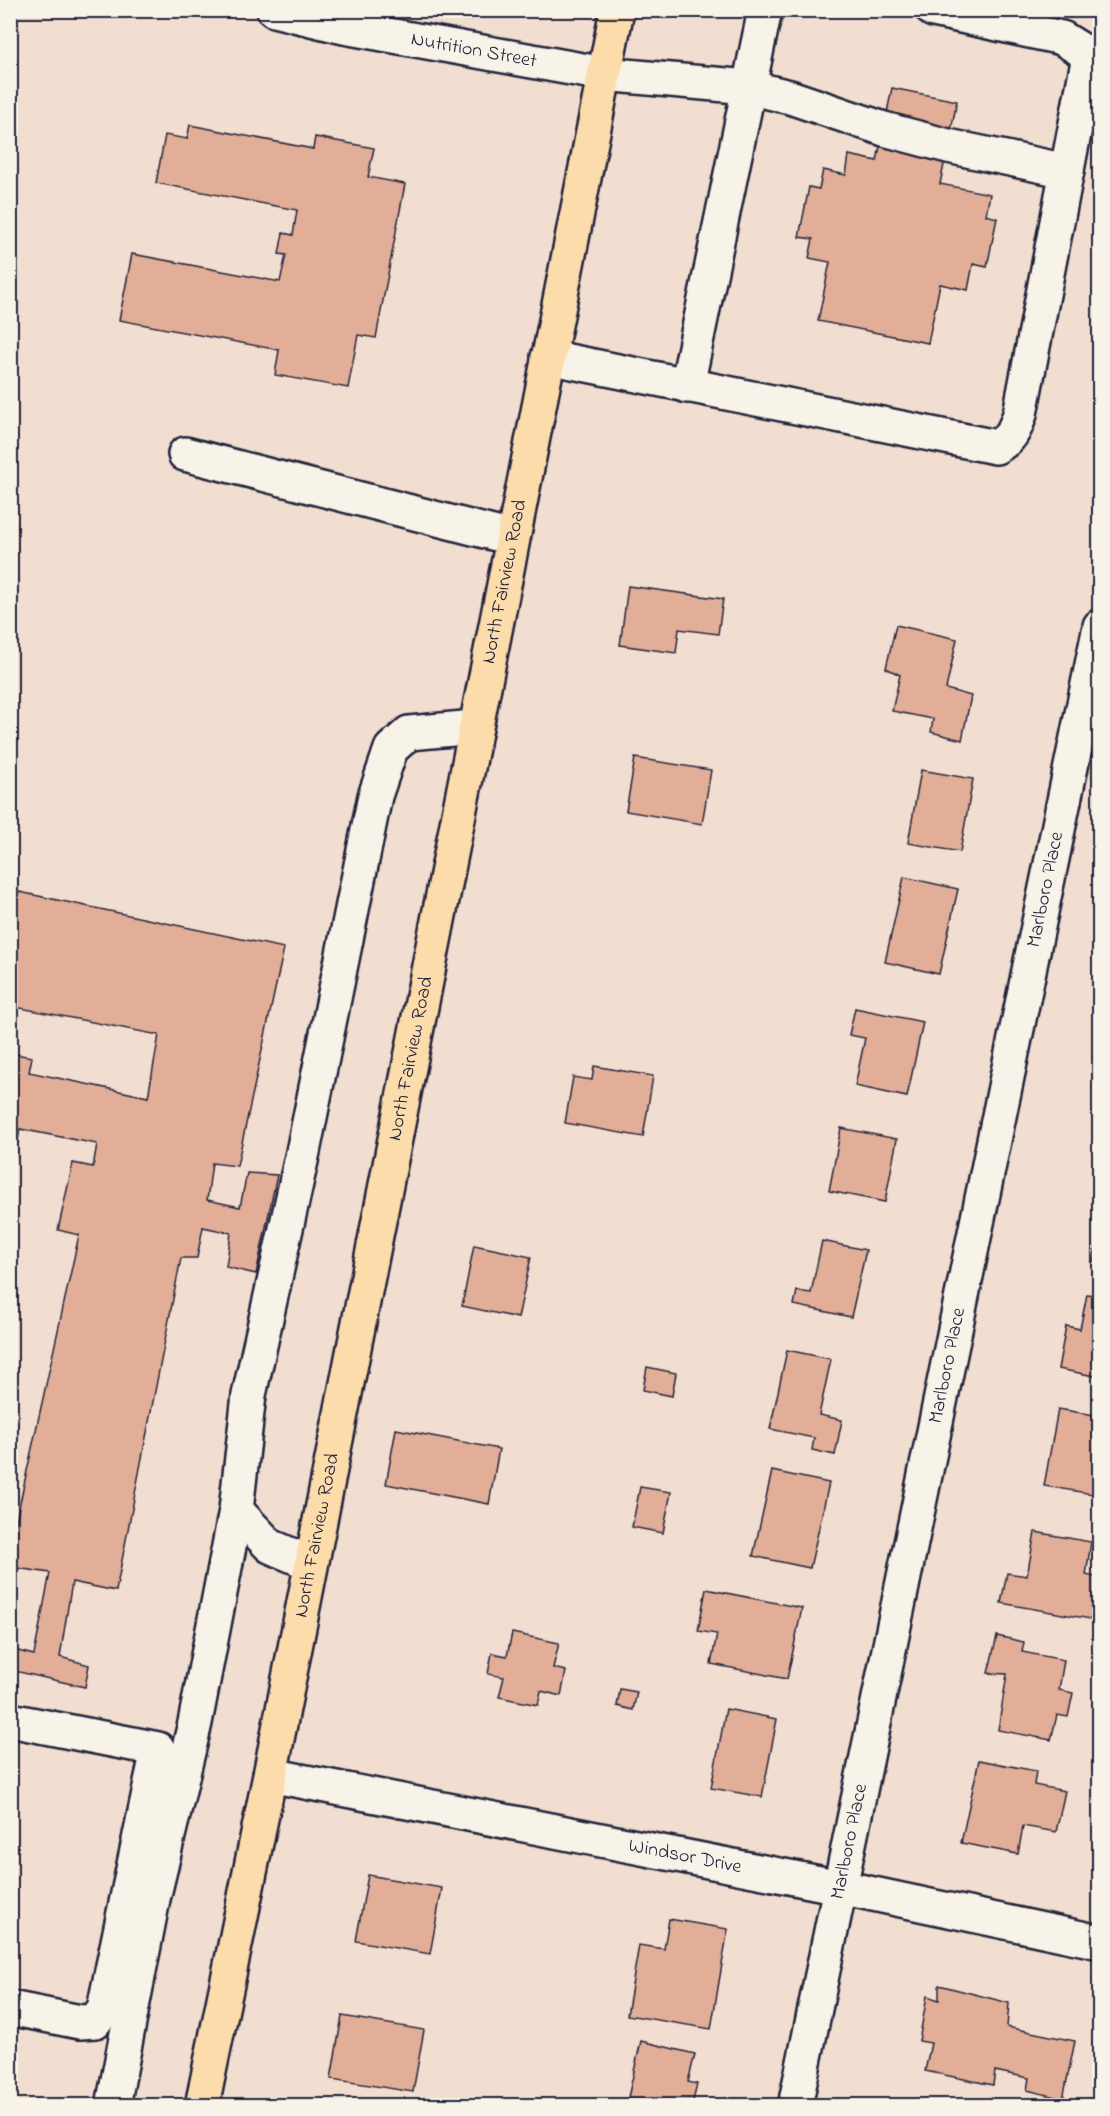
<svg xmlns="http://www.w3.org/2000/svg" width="1110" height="2116" font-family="'Indie Flower',sans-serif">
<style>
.building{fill:#e3ae97;stroke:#22223b;stroke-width:1.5}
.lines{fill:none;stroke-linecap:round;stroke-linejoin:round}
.minor-casing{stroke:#22223b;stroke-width:38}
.major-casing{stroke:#22223b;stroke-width:38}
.minor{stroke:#f7f3e8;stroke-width:33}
.major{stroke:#fddcac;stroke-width:33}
.labels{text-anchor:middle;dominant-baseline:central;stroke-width:6;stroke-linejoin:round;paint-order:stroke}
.street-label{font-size:20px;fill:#22223b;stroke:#f7f3e8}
</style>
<rect width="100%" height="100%" fill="#f1ded0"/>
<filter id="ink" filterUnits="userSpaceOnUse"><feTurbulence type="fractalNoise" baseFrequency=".0167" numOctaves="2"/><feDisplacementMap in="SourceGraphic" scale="12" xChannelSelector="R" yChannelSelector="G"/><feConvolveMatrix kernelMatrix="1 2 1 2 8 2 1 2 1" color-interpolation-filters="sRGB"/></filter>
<g filter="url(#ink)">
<g class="building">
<path d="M892,88L957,101L940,184L990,194L986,215L997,218L987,267L973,264L968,290L940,284L928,343L818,321L830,262L809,258L813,239L799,237L809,187L819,189L823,170L846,175L849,155L877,161Z"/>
<path d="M190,125L313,149L315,137L374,148L368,177L405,184L376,338L358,335L348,388L275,375L279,350L119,320L132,254L280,282L286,255L279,254L283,233L293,235L297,210L156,183L165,135L187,139Z"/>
<path d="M628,586L723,599L718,634L679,629L676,653L620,645Z"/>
<path d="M896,625L957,639L946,689L971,696L962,740L931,732L933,719L892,711L900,675L886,668Z"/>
<path d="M635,758L711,770L702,824L626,811Z"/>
<path d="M921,770L973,779L960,852L908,843Z"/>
<path d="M904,877L958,889L939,974L885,962Z"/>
<path d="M10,890L284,948L237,1166L212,1163L207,1200L240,1207L247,1173L277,1175L256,1274L226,1267L231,1233L203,1227L197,1258H181L116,1591L72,1582L60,1657L89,1665L85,1687L10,1670V1649L34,1655L50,1573L10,1567V1548L79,1235L58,1230L73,1163L93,1167L97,1144L20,1129L10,1182V1053L32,1057L29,1072L148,1097L159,1035L10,1006Z"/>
<path d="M855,1008L923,1022L907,1097L855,1086L865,1038L849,1035Z"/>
<path d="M594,1066L653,1076L643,1137L565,1123L573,1077L592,1080Z"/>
<path d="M841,1128L897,1139L885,1202L829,1191Z"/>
<path d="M1100,1231V1263L1093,1261Z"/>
<path d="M822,1241L866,1250L851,1317L794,1305L797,1291L811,1293Z"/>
<path d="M474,1245L531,1257L518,1318L462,1306Z"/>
<path d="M1087,1294L1100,1296V1377L1058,1369L1066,1326L1080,1329Z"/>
<path d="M787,1350L831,1359L819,1415L842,1420L835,1455L812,1450L814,1438L770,1429Z"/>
<path d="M647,1367L676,1373L672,1396L643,1390Z"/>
<path d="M1058,1409L1100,1416V1456L1093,1494L1044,1486Z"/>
<path d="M396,1429L499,1449L489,1504L386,1484Z"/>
<path d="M772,1471L829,1483L810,1568L753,1556Z"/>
<path d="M640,1487L671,1492L663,1533L632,1527Z"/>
<path d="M1035,1532L1091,1542L1086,1575L1100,1578V1600L1096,1620L1001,1603L1007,1573L1027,1576Z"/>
<path d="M706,1589L802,1608L787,1679L711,1664L717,1634L698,1631Z"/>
<path d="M512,1633L559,1643L553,1668L566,1671L561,1696L541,1691L538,1705L499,1697L504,1677L488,1674L492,1653L507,1656Z"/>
<path d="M997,1636L1024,1642L1022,1652L1064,1660L1059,1690L1073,1693L1068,1717L1057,1715L1051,1740L998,1730L1007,1674L988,1673Z"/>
<path d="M620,1689L637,1692L633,1710L617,1706Z"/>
<path d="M726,1709L777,1719L762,1797L711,1788Z"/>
<path d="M979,1760L1036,1771L1034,1785L1065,1791L1056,1832L1023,1826L1018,1854L961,1843Z"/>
<path d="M368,1875L442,1888L430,1954L356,1941Z"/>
<path d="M669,1919L728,1929L711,2029L627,2015L639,1945L664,1949Z"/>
<path d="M939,1985L1009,2003L1007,2027L1075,2041L1063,2099L1027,2090L1029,2078L995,2071L993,2085L925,2071L931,2043L919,2041L927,1996L939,2000Z"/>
<path d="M342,2016L424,2030L413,2092L331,2079Z"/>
<path d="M641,2041L695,2054L688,2082L697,2084L692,2106H626Z"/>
<path d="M10,2056L18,2057L10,2094Z"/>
</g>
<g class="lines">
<g class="minor-casing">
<g id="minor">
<path id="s1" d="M274,10L344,27L604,74L748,87L790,97L884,129L948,146L1067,171"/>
<path d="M548,357L996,447C1011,439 1015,430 1020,414L1088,61L1083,51L1062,38L933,10"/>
<path d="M687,386L765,10"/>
<path d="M185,454L512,538"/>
<path d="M236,1510L270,1546L310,1563"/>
<path d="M10,1720L158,1749L104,2009L95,2021L80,2022L10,2008"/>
<path id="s2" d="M270,1775L840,1887L1100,1942"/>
<path d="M113,2106L153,1899L195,1723L236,1510L249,1395L303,1152L375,796L391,749L409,733L475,727"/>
<path id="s3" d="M795,2106L1100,626"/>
</g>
</g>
<g class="major-casing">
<g id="major">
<path id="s4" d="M202,2106L270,1775L617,10"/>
</g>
</g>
<use href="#minor" class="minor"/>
<use href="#major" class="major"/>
</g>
</g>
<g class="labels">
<g class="street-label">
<text stroke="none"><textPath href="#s1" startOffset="204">Nutrition Street</textPath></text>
<text stroke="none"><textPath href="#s4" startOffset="1554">North Fairview Road</textPath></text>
<text stroke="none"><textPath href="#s3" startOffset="1242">Marlboro Place</textPath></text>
<text stroke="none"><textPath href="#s4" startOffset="1068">North Fairview Road</textPath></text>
<text stroke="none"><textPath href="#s3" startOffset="756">Marlboro Place</textPath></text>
<text stroke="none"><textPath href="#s4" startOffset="582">North Fairview Road</textPath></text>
<text stroke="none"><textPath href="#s3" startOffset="270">Marlboro Place</textPath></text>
<text stroke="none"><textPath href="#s2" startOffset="423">Windsor Drive</textPath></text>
</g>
</g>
<rect width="1110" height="2116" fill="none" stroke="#f7f3e8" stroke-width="36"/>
<rect x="18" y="18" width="1074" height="2080" fill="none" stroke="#22223b" stroke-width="2" filter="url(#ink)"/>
</svg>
